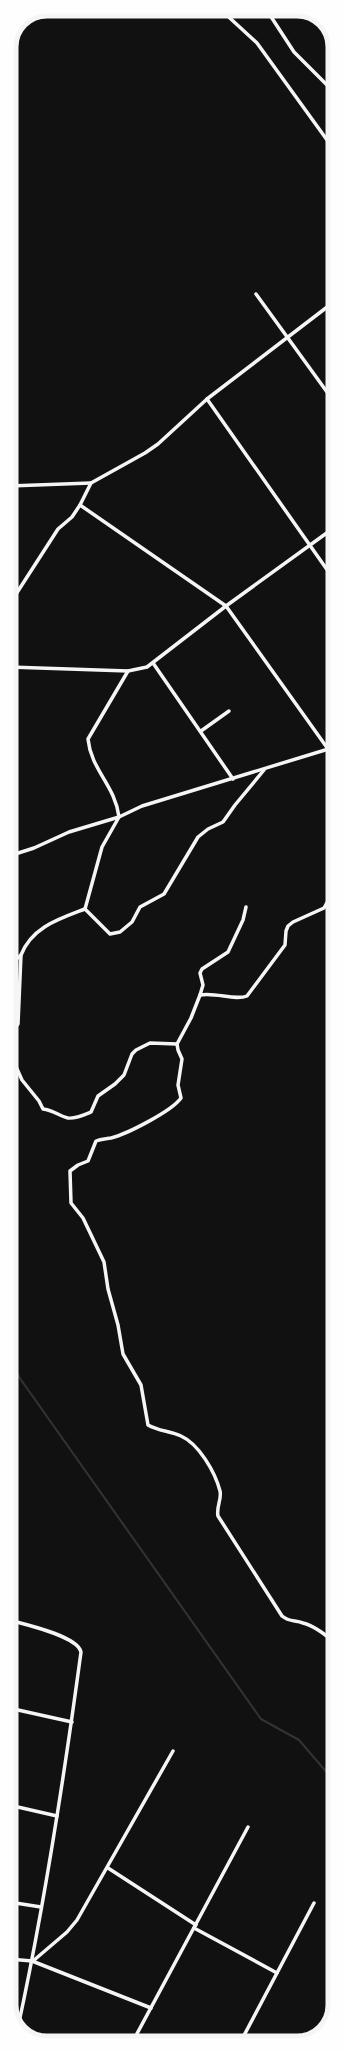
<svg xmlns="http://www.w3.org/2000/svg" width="344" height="2052" font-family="'Fira Sans Condensed',sans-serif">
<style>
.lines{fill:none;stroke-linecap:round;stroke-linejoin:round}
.stream{stroke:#333;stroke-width:2}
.minor{stroke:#f5f5f5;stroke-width:3.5}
.rim{fill:none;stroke:#f5f5f5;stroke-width:5}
</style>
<rect width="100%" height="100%" fill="#111"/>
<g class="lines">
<g class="stream">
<path d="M9,132L14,34"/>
<path d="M9,1355L19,1377L261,1719L299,1740L335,1782"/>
</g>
<g class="minor">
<path d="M220,9L257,43L335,151"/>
<path d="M266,9L294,52L335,93"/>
<path d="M256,294L335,403"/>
<path d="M207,399L335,581"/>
<path d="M9,486L91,483"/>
<path d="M80,505L226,606L328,749"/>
<path d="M9,605L58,529L72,517L80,505L91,483L145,453L158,444L207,399L335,301"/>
<path d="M153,663L233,779"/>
<path d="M9,667L128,671L147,667L226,606L335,527"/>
<path d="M201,731L229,711"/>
<path d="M9,856L34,848L69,832L119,817L142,806L335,747"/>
<path d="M246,907L243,920L228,952L202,969L200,973L203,985L200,995L191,1018L177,1044L178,1050L182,1059L178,1085L181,1098C172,1111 127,1134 111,1138C106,1139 101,1139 96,1141L88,1161L78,1165L70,1171L71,1203L83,1218L104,1262L108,1289L118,1325L123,1354L141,1385L148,1425C158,1431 170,1431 181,1436C199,1444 215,1472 220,1491C222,1499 216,1507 218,1516L282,1616C289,1622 295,1620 303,1623C315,1626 326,1635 335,1643"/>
<path d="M85,909L110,934L120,932L132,922L140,907L164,894L198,837L208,829L223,822L235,805L264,770"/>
<path d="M85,909L102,847L119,817C115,785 91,770 88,739L128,671"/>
<path d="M9,966L21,955"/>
<path d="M200,995C216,992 235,1001 247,996L285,945L286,931L288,926L293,922L324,908L335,888"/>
<path d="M9,1036L18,1024L21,955C32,927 59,919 85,909"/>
<path d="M9,1051L22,1080L39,1101L43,1109C53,1110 59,1116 68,1118C75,1119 84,1115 91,1112L98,1096L115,1084L124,1075L132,1054L136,1050L150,1043L177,1044"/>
<path d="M9,1620C24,1624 78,1636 81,1652C64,1778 45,1903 18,2027"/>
<path d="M9,1708L72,1722"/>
<path d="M9,1805L57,1816"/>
<path d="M108,1868L196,1925"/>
<path d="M9,1902L41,1907"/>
<path d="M194,1928L277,1973"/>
<path d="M9,1959L32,1961L151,2008"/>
<path d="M33,1961L67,1932L77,1920L173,1751"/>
<path d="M132,2043L248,1827"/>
<path d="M240,2043L314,1903"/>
</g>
</g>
<path d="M0 0H344V2052H0ZM47 16H297A31 31 0 0 1 328 47V2005A31 31 0 0 1 297 2036H47A31 31 0 0 1 16 2005V47A31 31 0 0 1 47 16Z" fill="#fefefe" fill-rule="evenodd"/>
<path class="rim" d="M47 16H297A31 31 0 0 1 328 47V2005A31 31 0 0 1 297 2036H47A31 31 0 0 1 16 2005V47A31 31 0 0 1 47 16Z"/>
</svg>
